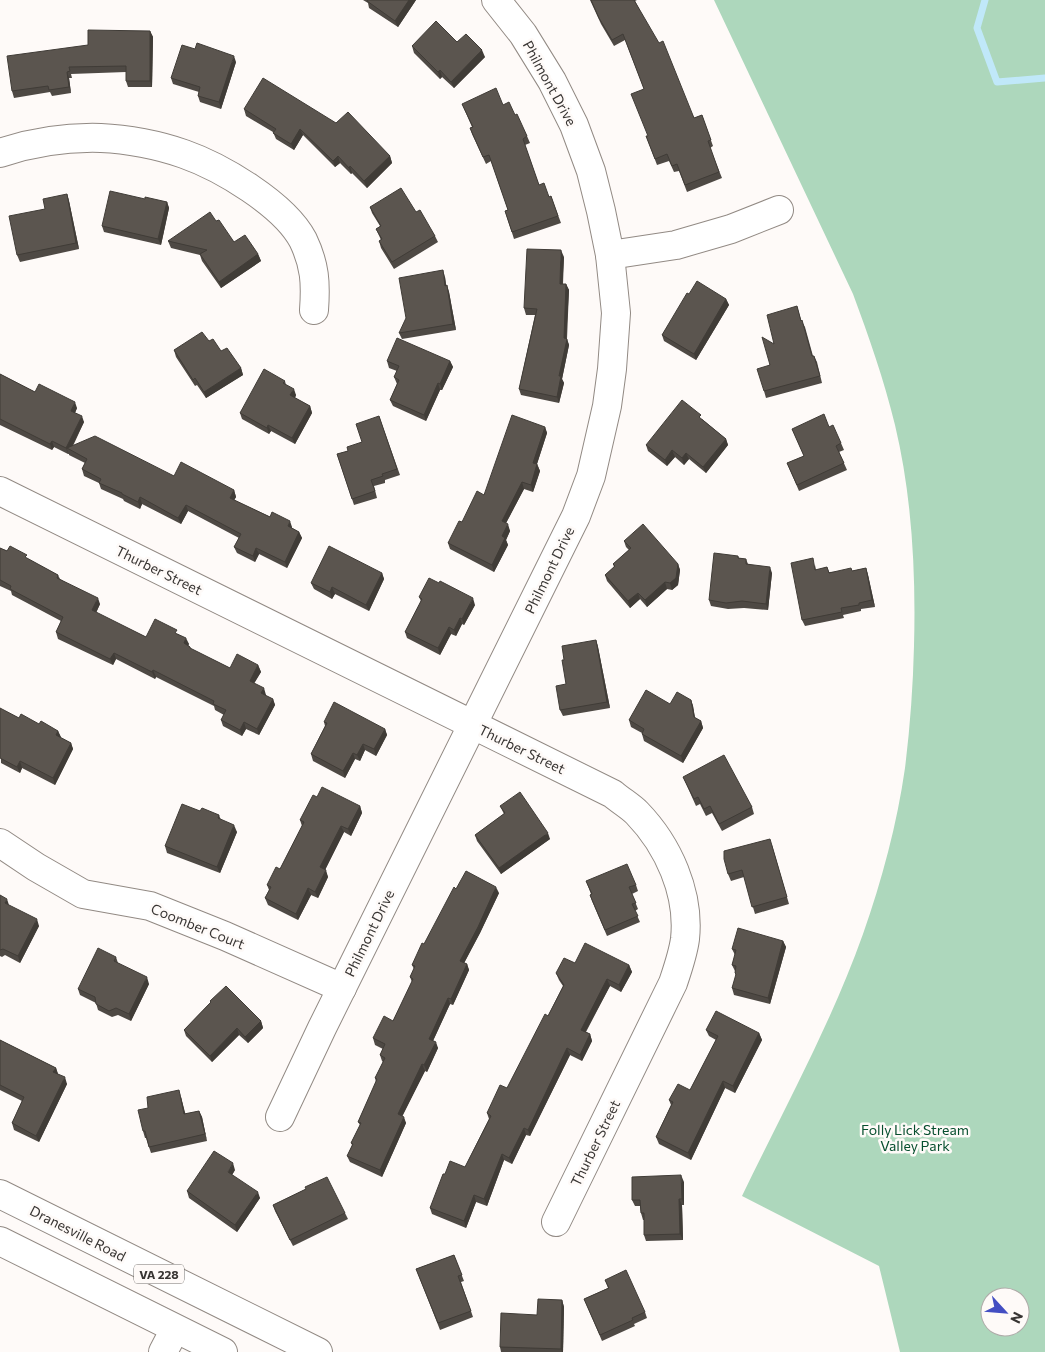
<svg xmlns="http://www.w3.org/2000/svg" width="1045" height="1352" font-family="Commissioner,sans-serif">
<style>
.green{fill:#add7bc;fill-rule:evenodd}
.lines{fill:none;stroke-linecap:round;stroke-linejoin:round}
.stream{stroke:#c0e8f9;stroke-width:7}
.minor-casing{stroke:#928a84;stroke-width:30}
.major-casing{stroke:#928a84;stroke-width:30}
.minor{stroke:#fff;stroke-width:28}
.major{stroke:#fff;stroke-width:28}
.wall{fill:#4e4944}
.shaded-wall{fill:#403c37}
.building{fill:#5b554f;stroke:#403c37}
.labels{text-anchor:middle;dominant-baseline:central;stroke-width:5;stroke-linejoin:round;paint-order:stroke}
.shield{fill:#fefaf8;stroke:#73706e;stroke-width:1}
.shield-label{font-size:12px;font-weight:bold;fill:#383533}
.street-label{font-size:14px;fill:#383533;stroke:#fefaf8}
.park-label{font-size:14px;fill:#064e2e;stroke:#fefaf8}
</style>
<rect width="100%" height="100%" fill="#fefaf8"/>
<path class="green" d="M714,0H1045V1352H900L879,1266L742,1196C784,1109 831,1024 863,934C882,880 897,824 905,768C910,728 913,687 914,646C916,573 912,496 895,425C884,380 869,337 853,294ZM990,1297H1020V1327H990Z"/>
<g class="lines">
<path class="stream" d="M985,0L977,28L997,82L1045,78"/>
<g class="minor-casing">
<g id="minor">
<path d="M0,153C33,142 67,137 101,138C127,139 159,145 184,154C221,167 284,204 303,240C315,265 316,283 314,310"/>
<path d="M610,255L676,245L731,229L779,210"/>
<path d="M0,491L613,794C621,801 630,806 637,813C668,845 690,893 685,939C683,954 678,968 673,983L556,1222"/>
<path d="M0,843L36,867L83,894L150,906L225,936L342,988"/>
<path d="M280,1117L322,1028L576,516L591,476L607,406L612,369L616,313L610,255L601,211L591,171L574,125L552,81L523,34L496,0"/>
<path d="M163,1352L175,1329"/>
</g>
</g>
<g class="major-casing">
<g id="major">
<path d="M0,1194L318,1352"/>
<path d="M0,1241L223,1352"/>
</g>
</g>
<use href="#minor" class="minor"/>
<use href="#major" class="major"/>
</g>
<g class="wall">
<path d="M363,0H416L398,27L369,8L368,3Z"/>
<path d="M590,0H637L635,1L694,118L702,115L713,146L710,148L722,178L687,192L679,171L674,172L669,161L657,165L646,136H648L644,89L625,40L614,46L601,24Z"/>
<path d="M150,31L153,37L152,87H128L126,81V72L71,74L72,78H69L71,93L52,96L50,92L14,98L12,91L88,45Z"/>
<path d="M457,42L485,57L454,88L442,77L440,79L414,53L412,46Z"/>
<path d="M236,62L221,109L200,102L198,96L199,92L173,84L171,78Z"/>
<path d="M462,104L503,105L515,115L527,136L530,143L525,145L539,185L549,197L551,196L561,223L514,239L505,211L508,210L491,161L486,164L472,134L470,128L472,127Z"/>
<path d="M244,109L390,156L392,163L367,188L352,173L351,174L340,163L335,167L303,135L294,150L276,139L273,132L246,116Z"/>
<path d="M67,194L69,201L79,249L20,262L17,255L45,209Z"/>
<path d="M145,199L167,202L169,208L161,245L104,232L102,226Z"/>
<path d="M370,207L416,212L435,236L438,242L394,269L381,248L379,241L381,240L376,229L380,226L372,213Z"/>
<path d="M216,221L234,242L258,254L261,261L221,288L202,261L200,255L171,248L168,241Z"/>
<path d="M564,257L563,284H566L569,290L567,339L569,345L562,379L564,383L559,403L521,395L519,389L535,315H526L524,308Z"/>
<path d="M445,277L446,285L449,292L456,330L402,339L399,333Z"/>
<path d="M689,294L726,299L729,305L696,360L664,341L662,335Z"/>
<path d="M797,306L801,320L805,327L813,356H814L817,362L822,383L766,398L764,391L774,344Z"/>
<path d="M209,341L241,368L243,375L206,398L197,385L195,386L176,357L174,350Z"/>
<path d="M387,361H450L453,367L442,390H440L426,421L393,406L390,400L397,384L394,377L397,371L389,368Z"/>
<path d="M0,374L35,392L77,408L75,413L84,422L73,446L174,476L234,490L236,497L234,500L292,527V528L299,532L302,538L287,568L259,554L255,562L237,553L234,547L239,538L188,511L181,524L142,504L140,509L124,501L123,499L101,489L99,483L84,476L82,469L85,463L69,455V454H68L54,447L52,450L0,425Z"/>
<path d="M285,381L286,385L296,395L295,398L310,406L312,413L295,444L271,431L269,434L242,419L240,413Z"/>
<path d="M379,416L400,475L385,480V483L374,486L377,498L354,505L337,454L348,451L362,442Z"/>
<path d="M702,419L726,439L728,445L706,473L689,459L684,465L675,457L667,466L648,451L646,445Z"/>
<path d="M545,427L547,433L537,464L540,471L533,492L524,489L506,523L510,531L506,540L508,545L494,572L450,549L448,543L462,522L484,495Z"/>
<path d="M829,427L841,443L844,450L839,452L847,470L799,491L787,463L804,456L792,429Z"/>
<path d="M624,541L678,564L680,570L678,585L672,590L667,589L647,607L640,599L630,608L607,581L605,575L614,567L613,564L629,550L626,547Z"/>
<path d="M0,548L28,559L58,575L60,579L100,604L96,613L146,637L178,634L189,644L188,645L190,647L191,649L230,668L258,665L261,672L254,683L266,695V696L273,699L275,705L259,735L246,729L242,736L223,726L221,720L224,715L215,710L214,706L156,677L155,679L116,659L113,665L58,639L56,632L61,621L12,595L11,591L0,586Z"/>
<path d="M738,556L739,558L746,559L748,564L772,573L768,610L744,608L728,609L711,606L709,600Z"/>
<path d="M815,565L816,570L827,567L829,572L852,571L866,568L868,575L875,607L861,609V611L843,615L844,618L805,626L802,620Z"/>
<path d="M382,573L384,579L369,611L335,594L332,599L314,589L311,583Z"/>
<path d="M419,597L475,605L464,625L462,624L456,636L451,634L440,655L407,638L405,632L421,601Z"/>
<path d="M596,640L598,647L610,708L563,716L560,710L566,684L564,660Z"/>
<path d="M691,700L693,706L695,718L701,721L703,728L683,763L644,741L642,734V733L631,727L629,720L670,704Z"/>
<path d="M0,709L19,718L58,731L61,738L71,743L73,749L55,785L22,768L20,773L1,763Z"/>
<path d="M324,722L385,729L387,735L376,756L365,750L360,761L355,759L345,778L313,761L311,754L325,726Z"/>
<path d="M683,777L752,807L754,814L722,831L712,813L706,816L700,804L696,806Z"/>
<path d="M317,797L360,806L362,813L351,836L344,832L325,870L328,877L318,898L311,895L298,920L268,905L265,898L269,890L267,885L280,869L302,826L300,820Z"/>
<path d="M500,806L550,839L501,874L477,841L475,835L504,814Z"/>
<path d="M200,811L219,815L221,820L237,832L220,873L167,853L165,846Z"/>
<path d="M772,845L789,904L755,914L744,877L731,881L728,874Z"/>
<path d="M586,881L636,885L638,891L632,894L638,909L635,911L640,922L607,936L592,901L590,895L591,894Z"/>
<path d="M456,889L499,893L480,933L464,963L467,964L469,970L453,1005L450,1004L433,1041L438,1048L427,1072L425,1071L402,1116L406,1123L382,1177L350,1162L347,1156L352,1145L351,1143L360,1125L358,1122L376,1082L375,1078L383,1062L382,1061L380,1055L383,1049L375,1045L373,1038L393,1021L412,982L410,977L414,969L412,965Z"/>
<path d="M0,895L9,906L39,926L20,963L5,955L2,957L0,956Z"/>
<path d="M783,941L786,947L770,1004L734,995L732,988L736,976L735,973V971L732,965L735,955L732,949Z"/>
<path d="M116,957L118,963L149,984L131,1021L118,1015L112,1017L98,1010L96,1003L80,995L78,989Z"/>
<path d="M575,963L629,965L632,972L621,992L610,986L586,1032L590,1034L592,1041L582,1061L570,1055L530,1136L526,1135L512,1164L504,1160L487,1206L476,1202L466,1228L432,1214L430,1208L445,1174L465,1167L489,1119L487,1113L507,1088L548,1016L563,986L559,980L556,973Z"/>
<path d="M210,1001L261,1021L263,1028L248,1043L239,1035L212,1062L186,1036L184,1030L211,1002Z"/>
<path d="M706,1030L759,1033L762,1040L735,1093L725,1088L691,1160L659,1144L656,1137L671,1105L669,1100L690,1090L716,1040L709,1036Z"/>
<path d="M0,1040L56,1068L58,1074L67,1084L39,1142L14,1130L12,1123L22,1101L0,1090Z"/>
<path d="M181,1097L185,1114L199,1111L202,1117L207,1141L151,1153L146,1138H145L143,1131L148,1108Z"/>
<path d="M235,1170L232,1175L260,1198L237,1232L189,1198L187,1191Z"/>
<path d="M684,1182V1205H682L683,1240L646,1241L644,1235V1220H643L641,1213L640,1206H635L632,1200Z"/>
<path d="M306,1189L345,1213L348,1219L293,1246L275,1211L273,1205Z"/>
<path d="M454,1255L464,1281L461,1282L473,1317L440,1330L416,1269Z"/>
<path d="M605,1280L645,1312L647,1318L634,1324L635,1326L602,1341L584,1299L608,1288Z"/>
<path d="M562,1300L564,1307L563,1352H501L500,1347L537,1315Z"/>
</g>
<g class="shaded-wall">
<path d="M409,0H416L398,27L395,21Z"/>
<path d="M150,31L153,37L152,87L150,81Z"/>
<path d="M482,50L485,57L454,88L451,82Z"/>
<path d="M234,56L236,62L221,109L219,102Z"/>
<path d="M440,70L442,77L440,79L438,72Z"/>
<path d="M67,72L69,78L71,93L69,87Z"/>
<path d="M300,129L303,135L294,150L291,144Z"/>
<path d="M338,156L340,163L335,167L333,161Z"/>
<path d="M390,156L392,163L367,188L364,181Z"/>
<path d="M350,166L352,173L351,174L349,168Z"/>
<path d="M67,194L69,201L79,249L76,243Z"/>
<path d="M167,202L169,208L161,245L158,239Z"/>
<path d="M561,250L564,257L562,290L560,284Z"/>
<path d="M258,254L261,261L221,288L219,282Z"/>
<path d="M443,270L445,277L447,292L445,286Z"/>
<path d="M566,284L569,290L566,340L567,339L569,345L562,379L564,383L559,403L557,397L564,338Z"/>
<path d="M447,285L449,292L456,330L453,324Z"/>
<path d="M726,299L729,305L696,360L694,354Z"/>
<path d="M450,361L453,367L442,390L440,384Z"/>
<path d="M241,368L243,375L206,398L204,392Z"/>
<path d="M438,383L440,390L426,421L424,415Z"/>
<path d="M294,389L296,395L293,402L290,395Z"/>
<path d="M75,402L77,408L73,417L71,411Z"/>
<path d="M310,406L312,413L295,444L292,438Z"/>
<path d="M82,416L84,422L70,450L67,448L68,454L66,448Z"/>
<path d="M268,425L271,431L269,434L267,428Z"/>
<path d="M545,427L547,433L535,470L533,463Z"/>
<path d="M726,439L728,445L706,473L703,467Z"/>
<path d="M52,441L54,447L52,450L50,444Z"/>
<path d="M672,450L675,457L667,466L665,460Z"/>
<path d="M686,453L689,459L684,465L682,458Z"/>
<path d="M537,464L540,471L533,492L531,485Z"/>
<path d="M522,482L524,489L504,527L502,521Z"/>
<path d="M234,490L236,497L232,504L230,498Z"/>
<path d="M140,497L142,504L140,509L138,502Z"/>
<path d="M186,505L188,511L181,524L178,518Z"/>
<path d="M290,521L292,527L290,532L288,526Z"/>
<path d="M508,524L510,531L506,540L508,545L494,572L492,565L502,536Z"/>
<path d="M299,532L302,538L287,568L285,562Z"/>
<path d="M256,548L259,554L255,562L253,556Z"/>
<path d="M678,564L680,570L678,585L672,590L670,583Z"/>
<path d="M770,567L772,573L768,610L766,604Z"/>
<path d="M866,568L868,575L875,607L872,600Z"/>
<path d="M382,573L384,579L369,611L366,605Z"/>
<path d="M665,582L667,589L647,607L645,600Z"/>
<path d="M332,587L335,594L332,599L330,592Z"/>
<path d="M638,593L640,599L630,608L628,601Z"/>
<path d="M98,598L100,604L94,617L92,610Z"/>
<path d="M473,598L475,605L464,625L462,619Z"/>
<path d="M460,618L462,624L456,636L454,630Z"/>
<path d="M449,627L451,634L440,655L438,648Z"/>
<path d="M186,638L189,644L186,650L184,643Z"/>
<path d="M596,640L598,647L610,708L607,702Z"/>
<path d="M114,653L116,659L113,665L110,659Z"/>
<path d="M258,665L261,672L252,687L250,681Z"/>
<path d="M153,670L156,677L155,679L152,672Z"/>
<path d="M264,688L266,695L264,700L261,693Z"/>
<path d="M273,699L275,705L259,735L257,729Z"/>
<path d="M691,700L693,706L696,724L694,717Z"/>
<path d="M701,721L703,728L683,763L681,756Z"/>
<path d="M244,722L246,729L242,736L240,730Z"/>
<path d="M385,729L387,735L376,756L374,749Z"/>
<path d="M58,731L61,737L58,742L56,735Z"/>
<path d="M71,743L73,749L55,785L53,778Z"/>
<path d="M363,744L365,750L360,761L357,755Z"/>
<path d="M353,753L355,759L345,778L343,771Z"/>
<path d="M20,761L22,768L20,773L17,767Z"/>
<path d="M360,806L362,813L351,836L348,829Z"/>
<path d="M234,825L237,832L220,873L217,867Z"/>
<path d="M341,826L344,832L323,874L320,867Z"/>
<path d="M548,833L550,839L501,874L499,868Z"/>
<path d="M326,870L328,877L318,898L315,892Z"/>
<path d="M496,887L499,893L480,933L462,967L460,961Z"/>
<path d="M308,888L311,895L298,920L296,914Z"/>
<path d="M7,899L9,905L5,903Z"/>
<path d="M37,919L39,926L20,963L18,956Z"/>
<path d="M783,941L786,947L770,1004L768,998Z"/>
<path d="M467,964L469,970L453,1005L451,999Z"/>
<path d="M629,965L632,972L621,992L619,985Z"/>
<path d="M147,977L149,984L131,1021L129,1014Z"/>
<path d="M607,979L610,986L583,1036L581,1030Z"/>
<path d="M448,998L450,1004L431,1045L429,1039Z"/>
<path d="M261,1021L263,1028L248,1043L245,1037Z"/>
<path d="M237,1028L239,1035L212,1062L210,1056Z"/>
<path d="M759,1033L762,1040L735,1093L733,1086Z"/>
<path d="M590,1034L592,1041L582,1061L580,1055Z"/>
<path d="M436,1042L438,1048L427,1072L424,1065Z"/>
<path d="M567,1048L570,1055L530,1136L528,1130Z"/>
<path d="M422,1064L425,1071L400,1121L398,1114Z"/>
<path d="M56,1068L58,1074L53,1072Z"/>
<path d="M65,1077L67,1084L39,1142L36,1136Z"/>
<path d="M723,1081L725,1088L691,1160L688,1153Z"/>
<path d="M179,1090L181,1097L187,1120L184,1114Z"/>
<path d="M199,1111L202,1117L207,1141L205,1134Z"/>
<path d="M404,1117L406,1123L382,1177L380,1170Z"/>
<path d="M524,1128L526,1135L512,1164L509,1158Z"/>
<path d="M502,1154L504,1160L487,1206L484,1199Z"/>
<path d="M233,1163L235,1170L230,1178L228,1172Z"/>
<path d="M681,1175L684,1182V1205L682,1199Z"/>
<path d="M258,1192L260,1198L237,1232L235,1225Z"/>
<path d="M474,1195L476,1202L466,1228L464,1221Z"/>
<path d="M679,1199L682,1205L683,1240L680,1234Z"/>
<path d="M562,1300L564,1307L563,1352H562L561,1349Z"/>
</g>
<g class="building">
<path d="M368,0H409L395,21L367,1Z"/>
<path d="M591,0H634L659,43L663,41L694,118L702,115L711,140L708,141L719,172L685,185L677,164L672,166L667,154L655,159L646,136H648L631,94L644,89L623,34L612,40L599,18Z"/>
<path d="M436,21L457,42L466,34L482,50L451,82L440,70L438,72L412,46Z"/>
<path d="M88,30L150,31V81H126V66L69,67L70,71L67,72L69,87L49,90L48,86L12,91L7,56L88,45Z"/>
<path d="M197,43L234,56L219,102L198,96L200,87L171,78L182,45L195,49Z"/>
<path d="M263,78L336,123L348,112L390,156L364,181L350,166L349,168L338,156L333,161L300,129L291,144L273,133L276,129L244,109Z"/>
<path d="M496,88L503,105L509,102L515,115L517,114L527,136L523,139L539,185L544,183L549,197L551,196L558,216L512,232L505,211L508,210L489,155L483,157L470,128L473,127L462,104Z"/>
<path d="M401,188L416,212L420,210L435,236L392,262L379,241L382,239L376,229L381,226L370,207Z"/>
<path d="M110,191L145,199V197L167,202L158,239L102,226Z"/>
<path d="M67,194L76,243L17,255L9,216L45,209L43,199Z"/>
<path d="M210,212L216,221L219,220L234,242L245,235L258,254L219,282L200,254L207,250L168,241Z"/>
<path d="M527,249L561,250L560,284H566L564,338L567,339L559,376H561L557,397L519,389L537,309L524,308Z"/>
<path d="M443,270L445,286L447,285L453,324L399,333L406,318L399,278Z"/>
<path d="M697,281L726,299L694,354L662,335L687,293L689,294Z"/>
<path d="M797,306L801,321L802,320L812,356H814L820,376L764,391L757,369L770,365L762,337L774,344L767,315Z"/>
<path d="M202,332L209,341L213,339L221,351L227,348L241,368L204,392L195,378L193,380L174,350Z"/>
<path d="M397,338L450,361L440,384L438,383L424,415L390,400L399,380L394,377L399,366L387,361Z"/>
<path d="M264,369L285,381L283,383L294,389L290,395L310,406L292,438L268,425L267,428L240,413Z"/>
<path d="M0,374L35,392L39,384L75,402L71,411L82,416L66,448L52,441L50,444L0,419Z"/>
<path d="M682,400L701,415L699,417L726,439L703,467L686,453L682,458L672,450L665,460L646,445Z"/>
<path d="M824,414L829,427L833,425L841,443L836,446L844,463L797,485L787,463L804,456L792,429Z"/>
<path d="M512,415L545,427L533,463L537,464L531,485L522,482L502,521L508,524L502,536L505,538L492,565L448,543L459,521L462,522L477,491L484,495Z"/>
<path d="M379,416L397,469L382,474L383,476L371,480L375,491L352,499L337,454L348,451L347,447L362,442L356,424Z"/>
<path d="M95,436L174,476L181,462L234,490L230,498L270,517L272,512L290,521L288,526L299,532L285,562L256,548L253,556L234,547L241,534L186,505L178,518L140,497L138,502L122,494V493L99,483L101,479L82,469L87,459L67,448Z"/>
<path d="M643,524L678,564L676,578L670,583L665,582L645,600L638,593L628,601L605,575L615,566L613,564L631,548L624,541Z"/>
<path d="M10,546L27,555L25,557L58,575L57,578L98,598L92,610L146,637L155,619L177,630L175,633L186,638L184,643L190,647V648L230,668L237,654L258,665L250,681L264,688L261,693L273,699L257,729L244,722L240,730L221,720L226,710L213,704L214,701L153,670L152,672L114,653L110,659L56,632L63,617L10,589L11,586L0,580V548L7,551Z"/>
<path d="M329,546L382,573L366,605L332,587L330,592L311,583Z"/>
<path d="M714,553L738,556V558L746,559V564L770,567L766,604L742,601L726,603L709,600Z"/>
<path d="M813,558L815,570L827,567L829,573L851,568L852,571L866,568L872,600L859,603V605L841,608L842,612L802,620L791,563Z"/>
<path d="M429,578L439,583L440,581L473,598L462,619L460,618L454,630L449,627L438,648L405,632L422,599L419,597Z"/>
<path d="M596,640L607,702L560,710L556,686L566,684L562,660H564L562,646Z"/>
<path d="M646,690L670,704L677,692L691,700L694,717L701,721L681,756L642,734L644,729L629,720Z"/>
<path d="M334,702L385,729L374,749L363,744L357,755L353,753L343,771L311,754L327,723L324,722Z"/>
<path d="M0,708L19,718L21,714L39,724L41,721L58,731L56,735L71,743L53,778L20,761L17,767L0,758Z"/>
<path d="M724,755L752,807L719,824L710,806L704,809L698,797L694,799L683,777Z"/>
<path d="M322,787L360,806L348,829L341,826L320,867L326,870L315,892L308,888L296,914L265,898L271,887L267,885L276,867L280,869L304,822L300,820L313,795L317,797Z"/>
<path d="M520,792L548,833L499,868L475,835L505,813L500,806Z"/>
<path d="M182,804L200,811L202,808L219,815L218,818L234,825L217,867L165,846Z"/>
<path d="M770,839L787,897L752,907L742,870L728,874L724,859V851Z"/>
<path d="M627,864L636,885L629,887L636,903L632,904L638,916L605,930L590,895L592,894L586,881Z"/>
<path d="M466,871L496,887L478,927L460,961L467,964L451,999L448,998L429,1039L436,1042L424,1065L422,1064L398,1114L404,1117L380,1170L347,1156L353,1144L351,1143L361,1123L358,1122L377,1079L375,1078L385,1058L380,1055L385,1044L373,1038L384,1016L393,1021L413,979L410,977L415,966L412,965L422,943L424,944L454,887L456,889Z"/>
<path d="M0,895L7,899L5,903L37,919L18,956L3,949L0,950Z"/>
<path d="M738,928L783,941L768,998L732,988L736,974L735,973L736,966L732,965L736,950L732,949Z"/>
<path d="M585,943L629,965L619,985L607,979L581,1030L590,1034L580,1055L567,1048L528,1130L524,1128L509,1158L502,1154L484,1199L474,1195L464,1221L430,1208L443,1174H445L450,1161L465,1167L491,1116L487,1113L500,1085L507,1088L545,1014L548,1016L564,985L556,973L564,958L575,963Z"/>
<path d="M98,948L116,957L114,961L147,977L129,1014L116,1008L109,1011L96,1004L95,997L78,989Z"/>
<path d="M226,986L261,1021L245,1037L237,1028L210,1056L184,1030L211,1002L210,1001Z"/>
<path d="M716,1011L759,1033L733,1086L723,1081L688,1153L656,1137L673,1102L669,1100L678,1084L690,1090L718,1036L706,1030Z"/>
<path d="M0,1040L56,1068L53,1072L65,1077L36,1136L12,1123L24,1097L0,1085Z"/>
<path d="M179,1090L184,1114L199,1111L205,1134L149,1147L145,1131H143L138,1110L148,1108L147,1097Z"/>
<path d="M214,1151L233,1163L228,1172L258,1192L235,1225L187,1191Z"/>
<path d="M681,1175L682,1199H679L680,1234L644,1235V1213H641L640,1200H632V1177Z"/>
<path d="M327,1177L345,1213L290,1240L273,1205L306,1189L305,1187Z"/>
<path d="M454,1255L462,1275L458,1276L471,1311L438,1323L416,1269Z"/>
<path d="M626,1270L645,1312L632,1318L633,1320L600,1335L584,1299L609,1288L605,1280Z"/>
<path d="M538,1299L562,1300L561,1349L500,1347L501,1313L537,1315Z"/>
</g>
<g class="labels">
<rect class="shield" x="134" y="1264.5" width="50" height="19" rx="4"/>
<g class="shield-label">
<text x="159" y="1274">VA 228</text>
</g>
<g class="street-label">
<text transform="translate(550 83) rotate(61)">Philmont Drive</text>
<text transform="translate(159 570) rotate(26)">Thurber Street</text>
<text transform="translate(549 570) rotate(-64)">Philmont Drive</text>
<text transform="translate(522 749) rotate(26)">Thurber Street</text>
<text transform="translate(198 926) rotate(22)">Coomber Court</text>
<text transform="translate(369 933) rotate(-64)">Philmont Drive</text>
<text transform="translate(595 1143) rotate(-64)">Thurber Street</text>
<text transform="translate(78 1233) rotate(27)">Dranesville Road</text>
</g>
<g class="park-label">
<text x="915" y="1129">Folly Lick Stream<tspan x="915" dy="16">Valley Park</tspan></text>
</g>
</g>
<g transform="translate(1005 1312) rotate(116)"><circle r="24" fill="#fefaf8" stroke="#afaba9"/>
<path d="M0-4L9 19L0 12L-9 19Z" fill="#434ec2"/>
<text y="-8" font-size="14" font-weight="bold" text-anchor="middle" fill="#383533">N</text>
</g>
</svg>
